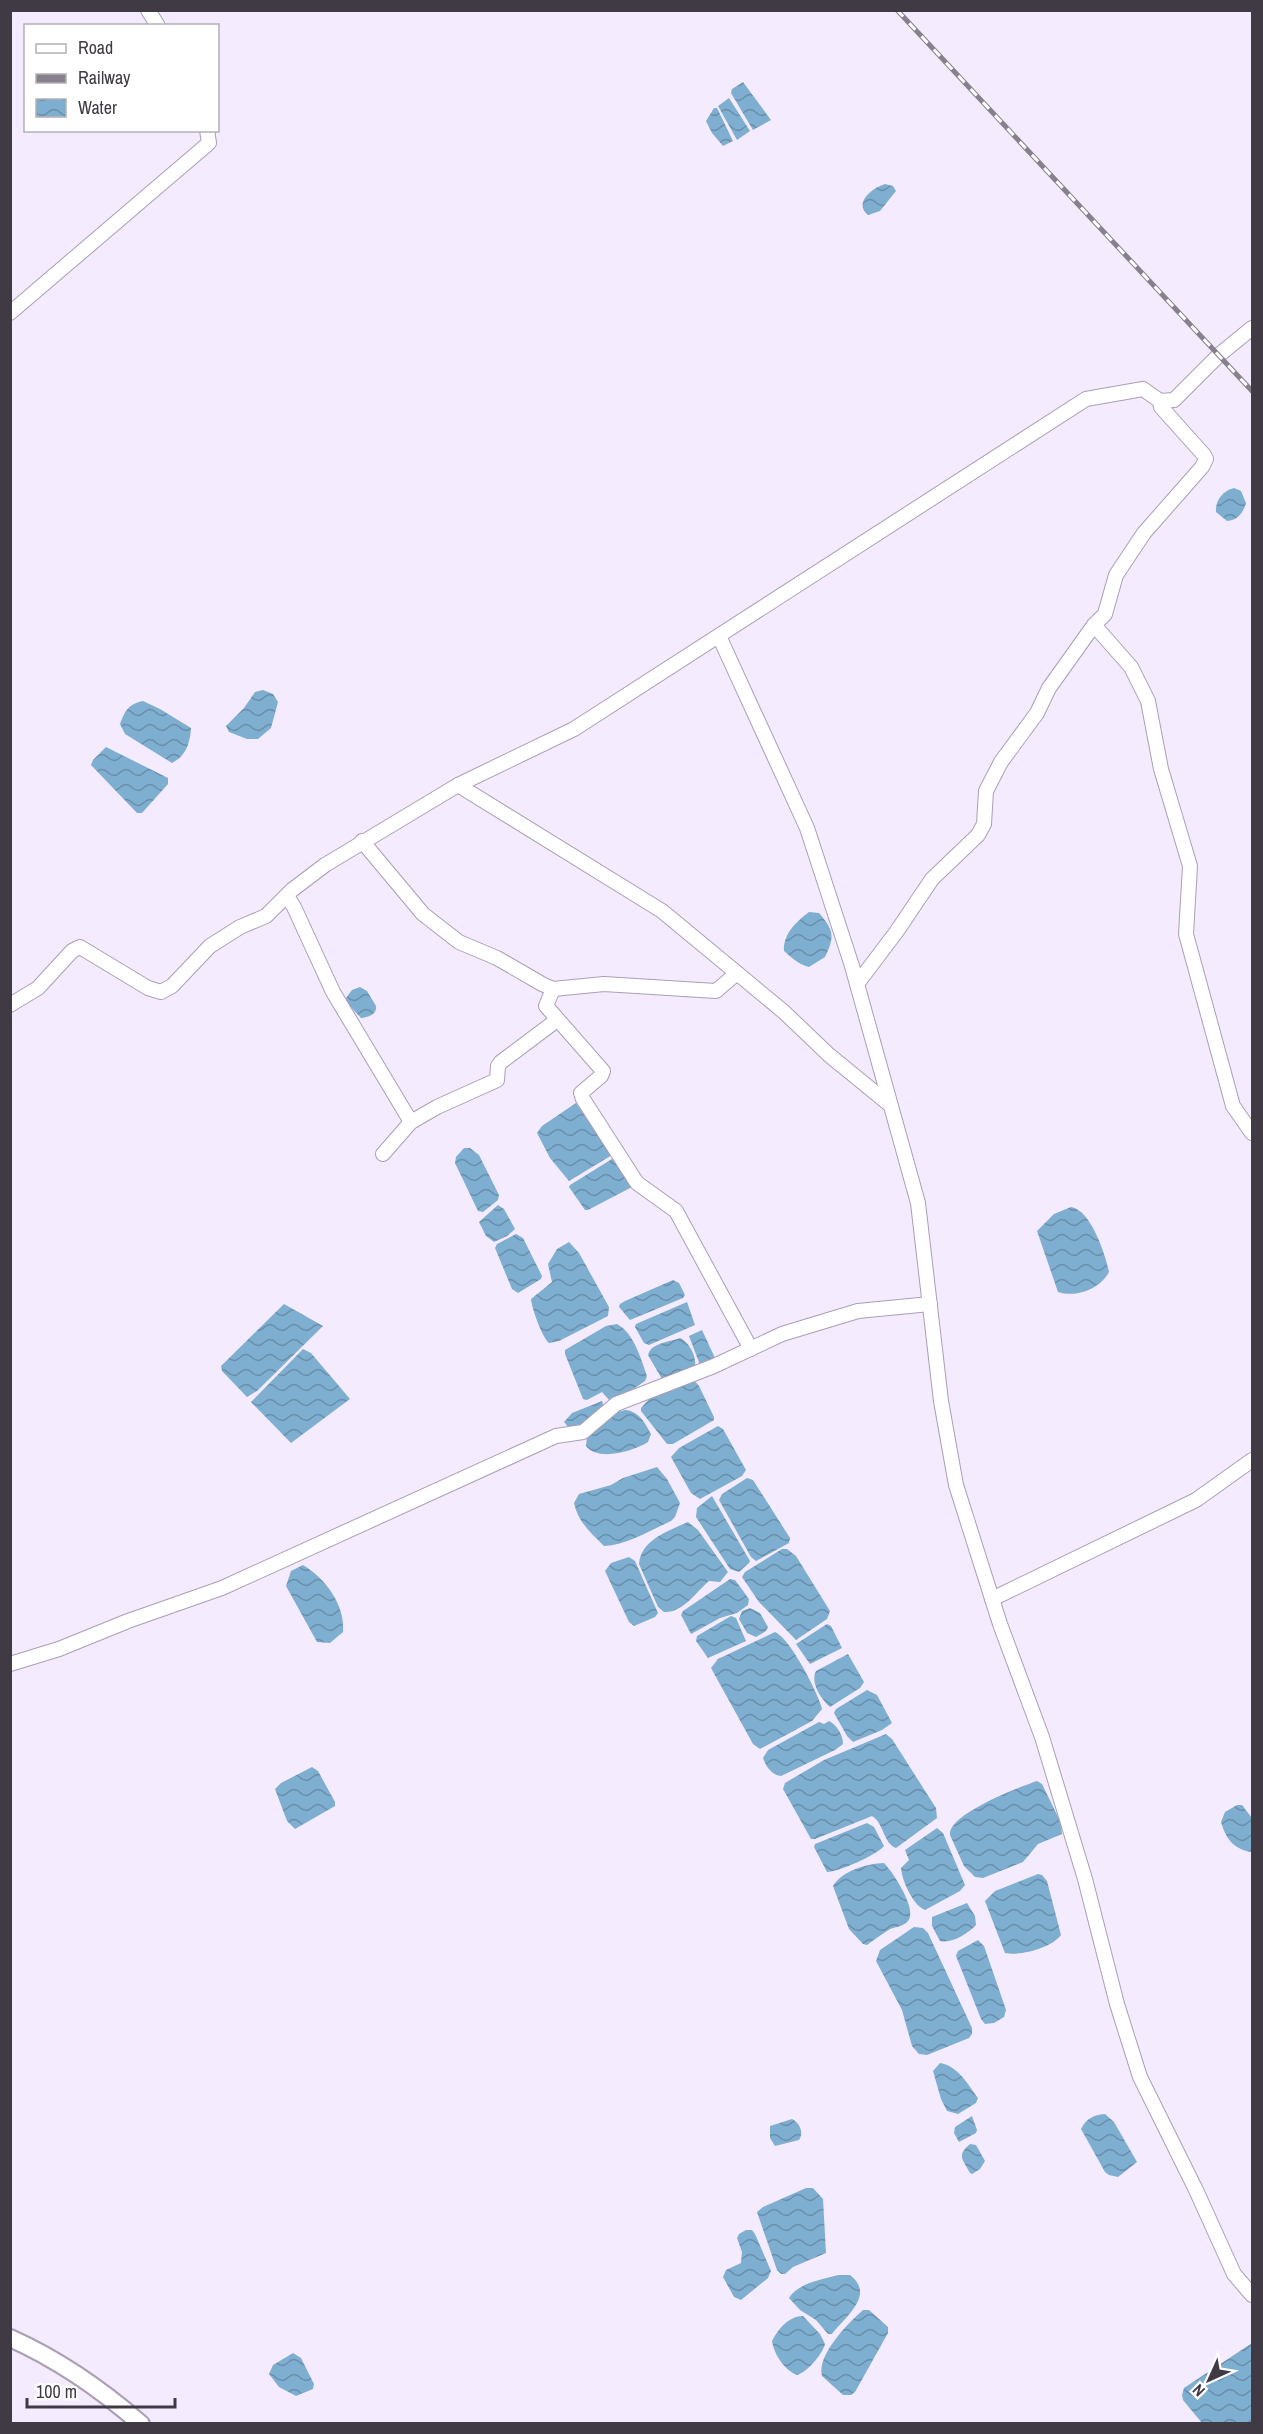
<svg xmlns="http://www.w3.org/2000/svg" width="1263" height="2434" font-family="'Archivo Narrow',sans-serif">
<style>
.water{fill:url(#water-waves)}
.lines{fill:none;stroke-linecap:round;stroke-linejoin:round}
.minor-casing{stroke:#aa9eb5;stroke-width:16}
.major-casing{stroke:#aa9eb5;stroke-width:20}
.minor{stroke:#fff;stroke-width:14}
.major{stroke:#fff;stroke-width:16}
.rail-casing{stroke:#87808d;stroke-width:5}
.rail{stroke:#fff;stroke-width:3;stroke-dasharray:9;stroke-linecap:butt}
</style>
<defs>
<pattern id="water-waves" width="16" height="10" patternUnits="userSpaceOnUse" patternTransform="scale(1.5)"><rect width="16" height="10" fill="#7eaed0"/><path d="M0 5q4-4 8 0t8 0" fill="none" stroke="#698faa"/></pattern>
</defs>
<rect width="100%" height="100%" fill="#f5ebfe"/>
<g class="water">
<path d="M743,82L771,120L753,130L731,93L732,89Z"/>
<path d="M729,98L750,131L737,140L718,106Z"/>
<path d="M714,108H717L733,141L723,146L712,133L706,121Z"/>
<path d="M885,184L893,186L896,191L880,211L868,215C853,203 872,188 885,184Z"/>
<path d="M1234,488L1241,491L1246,503C1243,513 1238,520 1227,521L1216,512C1215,500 1223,491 1234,488Z"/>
<path d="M263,690L273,694L278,702L271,728L258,739H247L229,732L226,726L244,708L255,692Z"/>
<path d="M143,701L160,709L191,728C190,743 186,756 172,763L125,734L120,724C125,710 129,704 143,701Z"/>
<path d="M106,747L168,778V784L142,813H137L91,765L93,760Z"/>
<path d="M809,912L819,913C834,930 835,937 825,957L809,967C798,964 792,958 784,951C783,934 796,922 809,912Z"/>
<path d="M360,987L367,991L376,1006C377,1015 368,1017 361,1018L348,1004L346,998L352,990Z"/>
<path d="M576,1103L612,1155L569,1181L550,1158L537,1133L542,1126Z"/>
<path d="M464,1148H470L479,1155L499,1195L498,1200L483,1212L478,1211L455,1163L456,1157Z"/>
<path d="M612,1159L615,1160L632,1187L588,1210H585L569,1187L570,1185Z"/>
<path d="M498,1205L504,1209L515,1229L507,1236L494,1242L486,1236L479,1222Z"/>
<path d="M1071,1207C1091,1210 1105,1254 1109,1272C1100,1289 1076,1298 1058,1292L1037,1231L1054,1214Z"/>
<path d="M516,1234L523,1238L542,1276L541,1279L518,1293L512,1289L495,1248L497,1244Z"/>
<path d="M569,1242L579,1253L609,1307L608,1316L559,1341L549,1343C542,1337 532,1309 531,1299L552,1282L548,1264L557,1249Z"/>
<path d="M673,1280L679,1283L685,1295L683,1298L630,1320L619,1307L620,1304L625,1301Z"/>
<path d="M687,1302L695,1325L649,1345L644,1343L635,1327L636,1324Z"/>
<path d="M284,1304L323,1326L257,1391L247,1397L222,1371L221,1366Z"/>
<path d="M617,1324C634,1333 641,1359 647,1376L645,1381L619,1399L610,1401L602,1392L587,1400L583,1399L565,1354V1350L606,1326Z"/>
<path d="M702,1330L715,1358L700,1365L689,1336Z"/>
<path d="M680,1338C690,1343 697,1357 695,1368L662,1379L648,1355C651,1343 669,1342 680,1338Z"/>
<path d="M303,1349L311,1353L350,1399L291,1443L251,1402Z"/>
<path d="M693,1379L699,1386L714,1417V1420L673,1444H667L641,1411V1408L650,1398L686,1380Z"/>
<path d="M602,1401L604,1408L585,1425L569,1428L564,1422L572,1413Z"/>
<path d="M625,1410C639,1411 645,1423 651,1434L648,1442C634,1451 598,1462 586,1446L587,1437L614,1413Z"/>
<path d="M718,1426L723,1429L746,1470L742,1476L700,1499L691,1493L671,1457L679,1448Z"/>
<path d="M657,1467L667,1479L680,1503L675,1517L671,1521C651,1530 627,1545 604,1546C591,1533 578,1522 574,1503L579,1494L611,1485L623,1478Z"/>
<path d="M747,1478L753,1480L790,1538L789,1543L756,1561L751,1557L719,1500L722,1494Z"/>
<path d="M712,1496L750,1561L749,1563L739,1572L730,1569L696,1517L697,1508Z"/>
<path d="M688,1522L698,1530L728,1572L720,1582L709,1581C695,1593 683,1613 664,1612L658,1607L639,1564C641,1540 668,1531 688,1522Z"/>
<path d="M782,1549H787L796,1556L830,1611L827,1619L796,1640L759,1602L742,1577L745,1572Z"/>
<path d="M629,1557L635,1561L658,1613L655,1617L634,1626L629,1622L605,1571L611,1563Z"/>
<path d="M303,1565C326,1579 345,1605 343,1632L330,1643L317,1642L286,1586L291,1571Z"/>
<path d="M730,1579L735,1580L749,1599L748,1605L737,1613L720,1618L691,1634L681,1615L683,1611Z"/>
<path d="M750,1608L760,1613L768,1627L766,1631L756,1637L747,1633L739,1619L742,1611Z"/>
<path d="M731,1616L736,1618L746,1641L708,1658L696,1641L697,1636Z"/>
<path d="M827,1624L831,1626L842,1648L810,1664L796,1644Z"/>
<path d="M775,1632C790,1638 818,1693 822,1709L812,1721L760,1749L753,1744L711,1668L718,1659Z"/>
<path d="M848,1654L864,1682L860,1688L830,1707C821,1699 810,1683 816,1671Z"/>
<path d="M867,1690L877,1695L892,1723L882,1730L853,1742L847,1736L834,1713L836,1709Z"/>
<path d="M829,1721C837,1725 843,1735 843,1744L835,1750L781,1776C772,1775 766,1767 763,1758L768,1750L819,1722L824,1724Z"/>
<path d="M886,1734L892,1739L936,1808L937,1818L896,1848C883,1843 884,1823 872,1816L815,1839H811L783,1789L785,1783L824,1760Z"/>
<path d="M312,1767L318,1771L335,1802V1806L295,1829L287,1821L275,1789L281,1783Z"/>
<path d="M1037,1781L1042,1784L1061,1823L1062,1834L1038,1844L1023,1862L983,1878L975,1877L964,1866L950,1835C947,1815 1019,1787 1037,1781Z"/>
<path d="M1237,1805H1242L1252,1818V1851L1250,1852C1233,1848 1226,1839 1221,1822L1225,1812Z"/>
<path d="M867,1823L874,1827L884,1846C877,1855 838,1872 827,1872L814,1847L815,1844Z"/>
<path d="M937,1828L943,1833L965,1885L960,1891L925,1910C913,1905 902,1881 901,1868L909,1860L905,1850Z"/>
<path d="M884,1863C893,1872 918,1910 908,1921C904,1926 896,1927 890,1929C882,1934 874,1940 867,1945L863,1944L849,1929L833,1886C843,1870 867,1864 884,1863Z"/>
<path d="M1038,1874L1042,1875L1047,1881L1061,1935C1051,1948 1021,1956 1005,1953L985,1901L995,1891Z"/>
<path d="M967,1903L975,1916L976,1925C969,1933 951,1944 940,1941L932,1926V1917Z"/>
<path d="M914,1927L923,1928L928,1933L972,2028V2034L969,2038L927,2055L919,2054L912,2046L902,2010L876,1961L880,1950Z"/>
<path d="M978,1940L984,1946L1006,2010L1004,2017L994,2023L985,2024L981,2019L956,1956L958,1951Z"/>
<path d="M940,2063C958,2066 967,2083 978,2098L976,2103L958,2114L947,2111L941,2099L933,2071Z"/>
<path d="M1105,2114L1114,2122L1137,2162L1118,2177L1109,2175L1105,2172L1081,2129C1086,2119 1093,2115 1105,2114Z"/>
<path d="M972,2116L977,2130L976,2133L959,2142L954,2133L955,2127Z"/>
<path d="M792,2119C800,2123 804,2133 799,2140L775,2146L770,2138V2126Z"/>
<path d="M970,2144L976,2145L985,2161L980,2169L972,2174L970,2173C963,2159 956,2156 970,2144Z"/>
<path d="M806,2188H813L823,2199L826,2253L793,2267L785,2274H781L777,2270L757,2212L763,2207Z"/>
<path d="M746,2230H752L755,2234L771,2271L768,2278L741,2300L734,2297L723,2277L726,2270L741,2263L742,2252L737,2238L739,2234Z"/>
<path d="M839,2275H850C876,2295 845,2317 832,2334H828L816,2320L800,2310L789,2298C798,2283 823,2279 839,2275Z"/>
<path d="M863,2310H869L888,2327V2333L855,2392L851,2395H843L822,2376C816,2356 848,2323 863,2310Z"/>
<path d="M803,2316L820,2334L825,2344C822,2355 807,2372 797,2375C784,2370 774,2354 772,2341C778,2329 789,2316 803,2316Z"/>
<path d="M1252,2343V2423H1202L1183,2400L1182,2395L1184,2388Z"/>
<path d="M293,2353L301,2358L314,2384L313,2389L296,2396L279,2387L269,2374L273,2365Z"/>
</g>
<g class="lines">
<g class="minor-casing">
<g id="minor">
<path d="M148,10L158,26"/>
<path d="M10,313L209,143L207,130"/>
<path d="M1094,625L1131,667L1148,701L1161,769L1190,866L1186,934L1233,1106L1252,1133"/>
<path d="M719,636L807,828L852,966L918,1203L941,1401L956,1485L1000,1624L1042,1737L1085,1879L1117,2004L1140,2077L1196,2190L1234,2274L1252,2295"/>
<path d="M458,785L662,911L784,1012L829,1055L889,1104"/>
<path d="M362,841L423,914L459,942L497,958L542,984L553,989L604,984L716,991L737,973"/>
<path d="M287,896L294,907L333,992L411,1122"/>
<path d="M857,984L897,931L932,879L978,835L984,824L986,791L1001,762L1037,713L1049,688L1094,625L1105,614L1116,575L1144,533L1202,467L1206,459L1204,455L1161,407L1160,401"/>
<path d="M553,989L546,1006L603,1071L601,1076L581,1093L583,1099L637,1183L676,1211L751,1349"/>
<path d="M10,1005L38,988L72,951L80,947L148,988L161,992L172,986L210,946L240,927L266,916L292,890L325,865L458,785L574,729L1086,399L1143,389L1160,401L1174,400L1219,355L1252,328"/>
<path d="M383,1154L411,1122L437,1107L497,1080L498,1066L501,1062L557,1020"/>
<path d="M992,1599L1196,1500L1252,1460"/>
<path d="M10,1664L59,1649L128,1621L222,1588L556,1436L583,1432L616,1404L714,1366L782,1334L858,1311L930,1304"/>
</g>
</g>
<g class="major-casing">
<path id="major" d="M10,2338C57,2359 102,2390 141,2424"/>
</g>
<use href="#minor" class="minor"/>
<use href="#major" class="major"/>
<g class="rail-casing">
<path id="rail" d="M897,10L1252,391"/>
</g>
<use href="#rail" class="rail"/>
</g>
<rect width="1263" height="2434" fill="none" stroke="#3f3a44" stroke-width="24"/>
<rect x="24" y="24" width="195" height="108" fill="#ffffff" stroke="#b2b0b4" stroke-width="1.5"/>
<rect x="36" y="44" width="30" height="9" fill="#ffffff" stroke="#b2b0b4" stroke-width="1.5"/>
<text x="78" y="54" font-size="18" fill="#3f3a44">Road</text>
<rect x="36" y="74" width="30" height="9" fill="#87808d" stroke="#b2b0b4" stroke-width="1.5"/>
<text x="78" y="84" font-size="18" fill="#3f3a44">Railway</text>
<rect x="36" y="99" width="30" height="18" fill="url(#water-waves)" stroke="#b2b0b4" stroke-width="1.5"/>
<text x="78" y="114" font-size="18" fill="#3f3a44">Water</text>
<g transform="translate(1209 2380) rotate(225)" stroke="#ffffff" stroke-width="4.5" paint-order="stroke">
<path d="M0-4.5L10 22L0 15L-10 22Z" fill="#3f3a44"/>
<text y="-9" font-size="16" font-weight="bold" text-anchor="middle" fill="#3f3a44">N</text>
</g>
<path d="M27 2398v9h148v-9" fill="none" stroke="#3f3a44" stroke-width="3"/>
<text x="36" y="2398" font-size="18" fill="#3f3a44" stroke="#ffffff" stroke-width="4.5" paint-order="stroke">100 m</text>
</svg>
